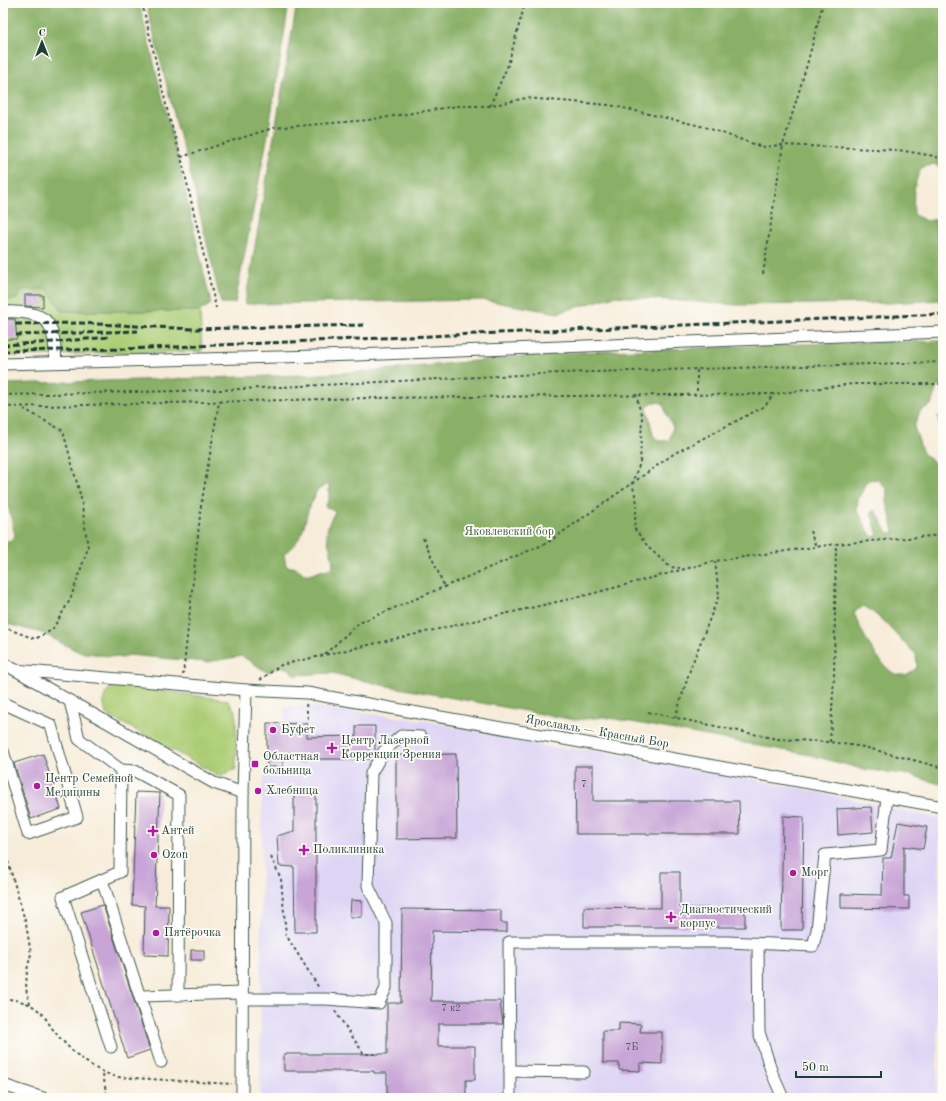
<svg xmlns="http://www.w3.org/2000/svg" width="946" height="1101" font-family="'Old Standard TT',serif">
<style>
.built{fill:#ded5f5}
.green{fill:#accd75;stroke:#668554}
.forest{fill:#89b066;stroke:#54764d;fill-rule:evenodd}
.building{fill:#c8a4d7}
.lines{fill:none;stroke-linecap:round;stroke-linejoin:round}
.minor-casing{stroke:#3f574d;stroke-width:13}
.path{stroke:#3f574d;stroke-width:2;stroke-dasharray:3 3;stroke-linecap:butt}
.minor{stroke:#fff;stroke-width:11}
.rail{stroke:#1f3d34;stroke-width:3;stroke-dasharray:6 3;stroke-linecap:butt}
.poi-dot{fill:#b5179e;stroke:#fdfcf7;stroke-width:1.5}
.labels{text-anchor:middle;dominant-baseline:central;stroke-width:3.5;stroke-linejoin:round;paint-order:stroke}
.number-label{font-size:10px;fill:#49575d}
.park-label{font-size:12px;fill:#426144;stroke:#fdfcf7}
.poi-label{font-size:12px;fill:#1f3d34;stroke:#fdfcf7;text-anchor:start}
.street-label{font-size:12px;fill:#1f3d34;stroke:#fdfcf7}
</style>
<rect width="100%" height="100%" fill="#fdfcf7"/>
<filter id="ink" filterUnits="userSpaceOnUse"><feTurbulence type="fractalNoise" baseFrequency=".025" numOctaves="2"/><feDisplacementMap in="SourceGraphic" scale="8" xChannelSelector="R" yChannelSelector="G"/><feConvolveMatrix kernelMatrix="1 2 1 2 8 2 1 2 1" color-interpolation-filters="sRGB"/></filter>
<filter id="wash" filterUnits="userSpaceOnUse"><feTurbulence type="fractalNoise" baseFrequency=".012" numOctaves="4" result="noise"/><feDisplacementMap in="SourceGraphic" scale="16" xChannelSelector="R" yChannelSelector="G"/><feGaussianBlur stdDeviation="0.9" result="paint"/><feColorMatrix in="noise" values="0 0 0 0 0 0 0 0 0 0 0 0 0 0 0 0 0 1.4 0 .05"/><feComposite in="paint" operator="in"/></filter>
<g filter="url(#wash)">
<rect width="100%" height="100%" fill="#f7ecd9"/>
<path class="built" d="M306,706L422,720L556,748L598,751L800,788L940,819L937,1098H260L262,787L266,768H284V707Z"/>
<g class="green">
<path d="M3,277L49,279L62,311H200L202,351L3,356Z"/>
<path d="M115,684L227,700L236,712V769L220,776L106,714C102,698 102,695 115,684Z"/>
</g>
<g class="forest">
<path d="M3,3H139L177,156L211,304L200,311H62L47,289L21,290L18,299L3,300Z"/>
<path d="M146,3H289L268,134L235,303H221L187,159L178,130Z"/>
<path d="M297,3H943V170L934,164L921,168C913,185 913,196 914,215L927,221L937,219L943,211V300L889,303L736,305L615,296L557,313L484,300L245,304Z"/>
<path d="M943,341V386H937L931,405L920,411L914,427L923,453L936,464H943V785L911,775L862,769L810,755L604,717L575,720L382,685L332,673L294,675L289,668L279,667L267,672L242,656L207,662L128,655L123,658L79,652L42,633L3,623V542L12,541L15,535L8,505L3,502V384L305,375L374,371L556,353L833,343ZM653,402L663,403L666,413L673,427L669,441H659L653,435L647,408ZM872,479L879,481L887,489C885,504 892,518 894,533H889C881,526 882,517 874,510L871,513L878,535L873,537C865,530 865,520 857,511C857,495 862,496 865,483ZM329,484V500L325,506L335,512C319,537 332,541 333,567L312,574H304L297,568L286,566L284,554C304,536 301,536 308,511C310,504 315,499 316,491ZM864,606C884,618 898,639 916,654L917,668L906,675C902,675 896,675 893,673C878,663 859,629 854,612Z"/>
<path d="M938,416L943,419V437L941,435Z"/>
</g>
<g id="blocks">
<g class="building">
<path d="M25,295H43V307L25,306Z"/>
<path d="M3,319H15L17,339H3Z"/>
<path d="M267,723L307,724V737L356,736V726H375V752L371,759H283V767H267Z"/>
<path d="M43,754L61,809L31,819L14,763Z"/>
<path d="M456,754L457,838L396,839V755Z"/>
<path d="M575,766H593V801H739L740,834H576Z"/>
<path d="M136,792L160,793L155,906H169L168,956L144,955L145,906L132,905Z"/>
<path d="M294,793H316V932H295L294,867L279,866L277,836L294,831Z"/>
<path d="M871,807L873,832L838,835L837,809Z"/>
<path d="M783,816L804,817L802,930H781Z"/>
<path d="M898,822L927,827L923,849L904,846V896H909V909L841,908V894L882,895L883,858H891Z"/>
<path d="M661,872H680V908H718V910L745,911V927H584V907L661,908Z"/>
<path d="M351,900L362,901V917H350Z"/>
<path d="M103,905L150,1050L127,1058L81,912Z"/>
<path d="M402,909L501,910V923H507V932L432,931L431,1001H500L503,1024H438V1046H475V1080H466V1098H387V1073H374V1071H284V1054H387V1003H401Z"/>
<rect x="191" y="950" width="13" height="10"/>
<path d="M619,1023L641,1024L640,1032H662V1064L640,1063V1071L619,1070V1063H603V1031H619Z"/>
</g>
</g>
</g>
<g filter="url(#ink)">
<use href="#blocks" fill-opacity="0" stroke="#3f574d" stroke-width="1"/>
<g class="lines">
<g class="minor-casing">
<g id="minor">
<path d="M3,312C15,311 43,312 49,325C55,336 55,350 56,362"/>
<path d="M3,364L356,355L943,332"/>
<path d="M3,663L214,783L243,793"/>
<path d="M15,670L246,690L307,693L943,807"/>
<path d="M70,701L79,739L121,770L120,872L63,897L111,1047"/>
<path d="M3,703L51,725L77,817L28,834L3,751"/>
<path d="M121,770L135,771L179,795L178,995"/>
<path d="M102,880L161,1062"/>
<path d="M758,944L759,1032L772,1073L783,1098"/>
<path d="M141,996L242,993"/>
<path d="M242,999H326L379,1003L386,988V923L368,886L371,773L384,751L401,736L421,737"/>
<path d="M510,1071L509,942H728L813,946L817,930L825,855L881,850L887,797"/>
<path d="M3,1085L43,1098"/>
<path d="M242,1098L243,793L246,690"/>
<path d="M510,1098V1071L584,1072"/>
</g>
</g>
<g class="path">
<path d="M142,3L169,117L181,157L216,308"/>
<path d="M490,106L508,65L525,3"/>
<path d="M181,157L273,128L368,120L457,106H490L526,98L610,105L705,127L762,147L783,145L898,150L934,156L943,160"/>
<path d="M763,274L783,145L808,61L823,3"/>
<path d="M697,370V393"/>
<path d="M636,394L642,418L640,463L632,483L637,503L634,528L649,548L670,567L680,568"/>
<path d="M3,395L221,390L559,373L943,362"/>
<path d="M3,407L369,398L774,394L853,384H943"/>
<path d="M810,531L816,547"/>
<path d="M423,538L445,588"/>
<path d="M3,627L35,639L52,630L70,600L88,548L81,498L63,431L24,409"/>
<path d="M325,654L359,623L547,543L675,453L765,406L774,394"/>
<path d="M183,675L201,506L219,402"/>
<path d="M260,680L281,665L587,595L715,561L836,544L943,535"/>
<path d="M306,704L308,719"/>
<path d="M648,712L777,739L830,742L864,747L943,768"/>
<path d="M675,718L691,667L719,595L715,561"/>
<path d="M830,742L834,677L836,544"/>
<path d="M3,844L26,924L31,954L27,970L26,989L30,1004"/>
<path d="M271,857L281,879L286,935L319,988"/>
<path d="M3,998C16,1000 27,1001 38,1010C45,1015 49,1025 55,1032C71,1052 92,1070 117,1077L232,1084"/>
<path d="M335,1011L364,1054H379"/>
<path d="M103,1074L107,1098"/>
</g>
<use href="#minor" class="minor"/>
<g class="rail">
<path d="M16,324L80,323L193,329L364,325"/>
<path d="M16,335L138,331"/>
<path d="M3,345L54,342L109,337"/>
<path d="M3,351L125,349L943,314"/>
</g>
</g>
</g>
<g class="poi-dot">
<circle cx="273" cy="730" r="4"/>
<path d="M330 742h4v4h4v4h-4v4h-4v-4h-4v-4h4z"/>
<rect x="251" y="760" width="8" height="8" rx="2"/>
<circle cx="37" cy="786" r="4"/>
<circle cx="258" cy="791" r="4"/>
<path d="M151 825h4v4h4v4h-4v4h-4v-4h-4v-4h4z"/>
<path d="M302 844h4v4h4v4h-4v4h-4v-4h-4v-4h4z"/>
<circle cx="154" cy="855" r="4"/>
<circle cx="793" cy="873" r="4"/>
<path d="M669 911h4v4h4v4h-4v4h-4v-4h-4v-4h4z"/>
<circle cx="156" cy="933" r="4"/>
</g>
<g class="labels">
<g class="number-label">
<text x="584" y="784">7</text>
<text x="451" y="1008">7 к2</text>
<text x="632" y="1047">7Б</text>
</g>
<g class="park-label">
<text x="509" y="532">Яковлевский бор</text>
</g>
<g class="poi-label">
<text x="281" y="730">Буфет</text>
<text x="341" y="741">Центр Лазерной<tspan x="341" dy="14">Коррекции Зрения</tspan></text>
<text x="263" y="757">Областная<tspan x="263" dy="14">больница</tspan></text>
<text x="45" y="779">Центр Семейной<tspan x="45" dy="14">Медицины</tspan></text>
<text x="266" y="791">Хлебница</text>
<text x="161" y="831">Антей</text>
<text x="313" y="850">Поликлиника</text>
<text x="162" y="855">Ozon</text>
<text x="801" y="873">Морг</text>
<text x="680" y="910">Диагностический<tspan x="680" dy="14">корпус</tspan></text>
<text x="164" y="933">Пятёрочка</text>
</g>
<g class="street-label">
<text transform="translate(597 732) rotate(10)">Ярославль — Красный Бор</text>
</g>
</g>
<rect width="946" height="1101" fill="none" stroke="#fdfcf7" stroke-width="16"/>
<g transform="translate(42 42)" stroke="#fdfcf7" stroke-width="3" paint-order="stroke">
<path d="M0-3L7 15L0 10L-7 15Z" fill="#1f3d34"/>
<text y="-6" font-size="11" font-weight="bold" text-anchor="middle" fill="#1f3d34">С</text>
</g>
<path d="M796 1071v6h85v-6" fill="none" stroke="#1f3d34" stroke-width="2"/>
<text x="802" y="1071" font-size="12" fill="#1f3d34" stroke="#fdfcf7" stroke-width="3" paint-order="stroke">50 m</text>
</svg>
